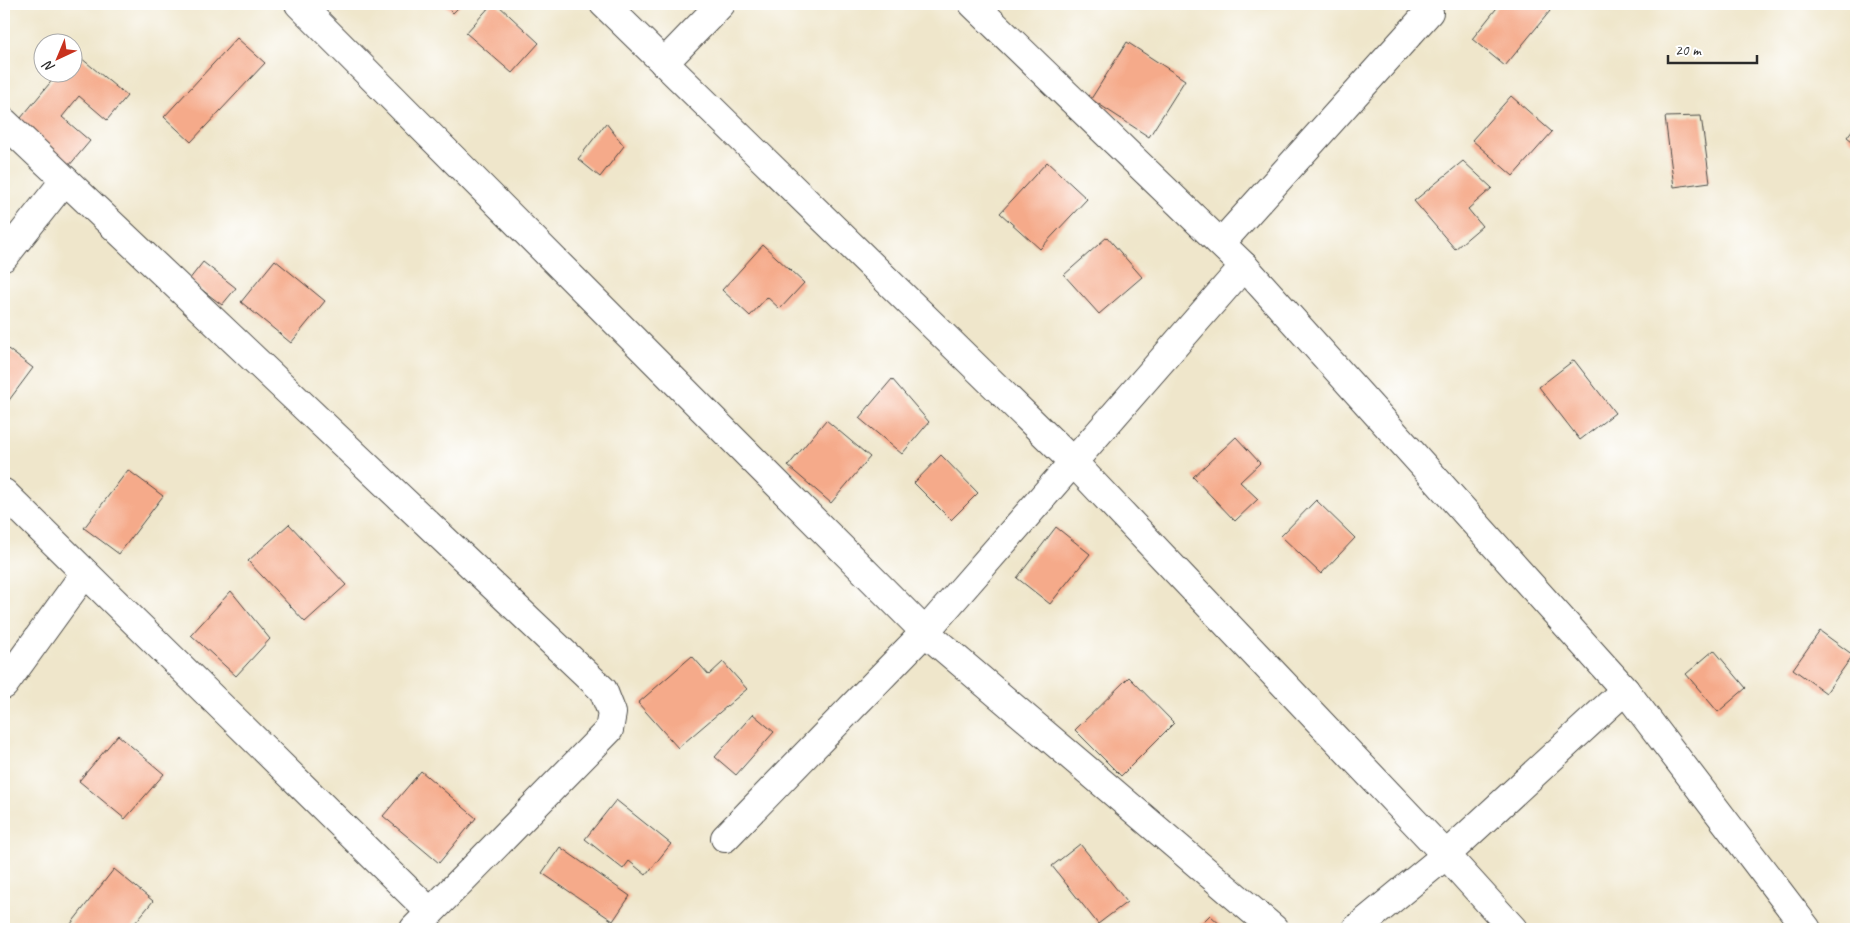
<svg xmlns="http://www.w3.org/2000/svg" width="1860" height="933" font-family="Caveat,sans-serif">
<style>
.building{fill:#f5aa8a}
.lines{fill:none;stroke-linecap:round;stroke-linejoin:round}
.street-casing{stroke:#484743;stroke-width:30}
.street{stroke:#fff;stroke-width:28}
</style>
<rect width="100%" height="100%" fill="#fff"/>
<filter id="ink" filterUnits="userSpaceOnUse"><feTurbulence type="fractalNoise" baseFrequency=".02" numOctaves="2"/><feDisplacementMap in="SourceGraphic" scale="10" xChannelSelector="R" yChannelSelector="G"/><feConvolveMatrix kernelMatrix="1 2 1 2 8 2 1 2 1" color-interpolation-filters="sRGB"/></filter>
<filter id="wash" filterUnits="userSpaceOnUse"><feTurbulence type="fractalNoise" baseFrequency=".0096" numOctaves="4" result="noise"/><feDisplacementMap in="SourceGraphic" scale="20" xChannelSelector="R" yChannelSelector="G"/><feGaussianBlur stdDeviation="1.12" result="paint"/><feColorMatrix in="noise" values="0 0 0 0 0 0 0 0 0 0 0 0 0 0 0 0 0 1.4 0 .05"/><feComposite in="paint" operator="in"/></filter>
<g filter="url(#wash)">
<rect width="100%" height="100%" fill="#efe6cb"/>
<g id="blocks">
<g class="building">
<path d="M444,4H462L453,13Z"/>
<path d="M492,4H497L539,43L512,73L466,33Z"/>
<path d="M1500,4H1543L1550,11L1505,66L1472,39Z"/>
<path d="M237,38L265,63L191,142L164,117Z"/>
<path d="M1127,42L1185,80L1149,137L1091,99Z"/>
<path d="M75,53L127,96L107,120L79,96L62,117L90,141L68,167L16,124L59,72H72V56Z"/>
<path d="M1511,96L1552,132L1513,176L1472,140Z"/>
<path d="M1701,116L1710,182L1674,187L1665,117Z"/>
<path d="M606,123L624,146L600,177L578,159Z"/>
<path d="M1856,125V144L1847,137Z"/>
<path d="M1463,161L1492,188L1468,209L1482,226L1455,249L1414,201Z"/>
<path d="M1047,162L1087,199L1040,249L1000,213Z"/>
<path d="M1107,237L1142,277L1099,314L1064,275Z"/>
<path d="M763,245L804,283L780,309L767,297L750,316L722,290Z"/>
<path d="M275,260L325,301L291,343L241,302Z"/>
<path d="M203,262L236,288L222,305L189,280Z"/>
<path d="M4,346L33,368L4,407Z"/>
<path d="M1574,360L1615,413L1580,440L1539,387Z"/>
<path d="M892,379L929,422L902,454L859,418Z"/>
<path d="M826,420L870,457L831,503L788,466Z"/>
<path d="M1236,437L1260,463L1240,482L1258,499L1235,521L1193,477Z"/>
<path d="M941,455L978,493L951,520L914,483Z"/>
<path d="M128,470L163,496L119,554L84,528Z"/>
<path d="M1316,500L1355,538L1321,574L1281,536Z"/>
<path d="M289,524L346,585L305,622L248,561Z"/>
<path d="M1056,527L1090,554L1050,604L1017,578Z"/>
<path d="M231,591L270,639L236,676L191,635Z"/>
<path d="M1820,631L1853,655L1826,693L1793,669Z"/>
<path d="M1714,650L1746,688L1718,712L1686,674Z"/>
<path d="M692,656L709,675L723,662L747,689L678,748L638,703Z"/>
<path d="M1129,677L1174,723L1121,776L1075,730Z"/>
<path d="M753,714L774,732L736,775L715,757Z"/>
<path d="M118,735L164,774L125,819L79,781Z"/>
<path d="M421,771L476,818L439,863L383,816Z"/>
<path d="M616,800L671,844L646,875L629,861L623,869L585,839Z"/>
<path d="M1080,844L1127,902L1098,924L1052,866Z"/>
<path d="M560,847L630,896L613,921L542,873Z"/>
<path d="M114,869L153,901L130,929H67Z"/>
<path d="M1210,915L1225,929H1196Z"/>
</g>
</g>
</g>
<g filter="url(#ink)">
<use href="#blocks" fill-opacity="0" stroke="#484743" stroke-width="1"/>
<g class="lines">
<g class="street-casing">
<g id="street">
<path d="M299,4L925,632L1274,929"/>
<path d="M604,4L1072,461L1446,855L1513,929"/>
<path d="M973,4L1244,266L1625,690L1807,929"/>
<path d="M664,63L721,4"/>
<path d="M4,122L603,690L612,713L609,730L414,929"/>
<path d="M1221,243L1429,12"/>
<path d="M4,257L65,180"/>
<path d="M4,493L429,911"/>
<path d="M4,685L85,573"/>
<path d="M725,838L925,632L1244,266"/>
<path d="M1356,929L1446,855L1625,690"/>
</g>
</g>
<use href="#street" class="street"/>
</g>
</g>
<rect width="1860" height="933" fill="none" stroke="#fff" stroke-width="20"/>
<g transform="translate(58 58) rotate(224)"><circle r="24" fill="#ffffff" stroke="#aaaaaa"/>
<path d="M0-4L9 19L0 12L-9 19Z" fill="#c8321e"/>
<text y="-8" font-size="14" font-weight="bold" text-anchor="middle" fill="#2b2b2b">N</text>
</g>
<path d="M1668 55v8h89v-8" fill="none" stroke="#2b2b2b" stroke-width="2.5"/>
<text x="1675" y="55" font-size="15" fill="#2b2b2b" stroke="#ffffff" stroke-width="4" paint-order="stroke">20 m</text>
</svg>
